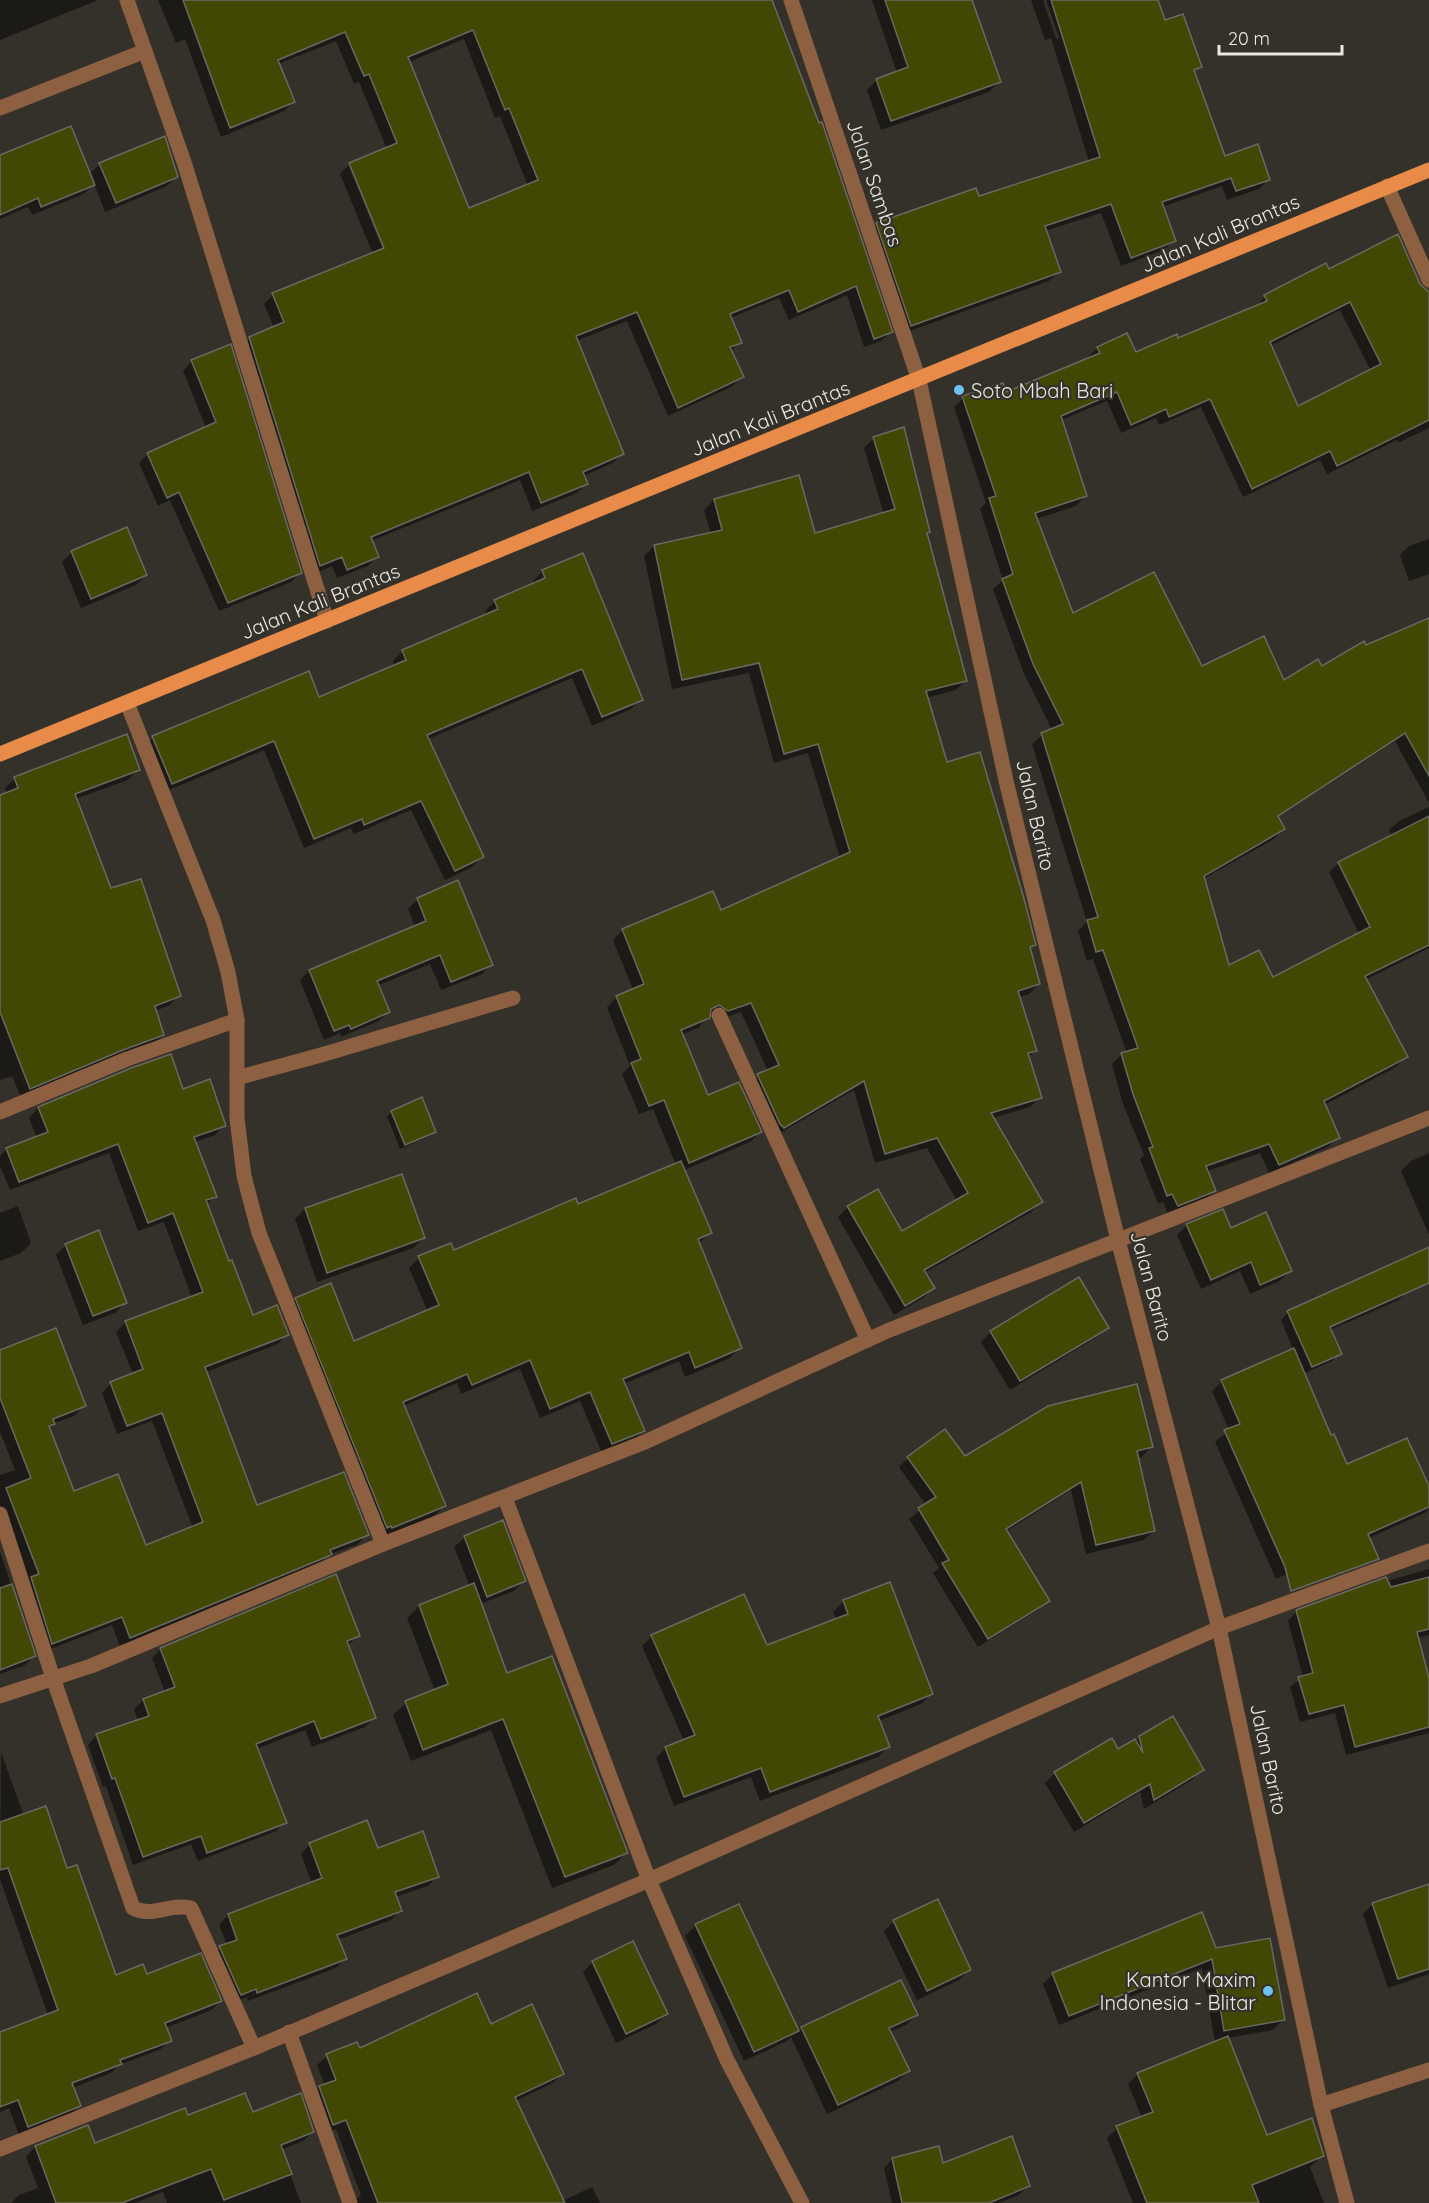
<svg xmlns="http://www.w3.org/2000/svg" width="1429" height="2203" font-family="Quicksand,sans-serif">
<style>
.shadow{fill:#0007;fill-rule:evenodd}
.building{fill:#424703;stroke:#686a62;stroke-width:1.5;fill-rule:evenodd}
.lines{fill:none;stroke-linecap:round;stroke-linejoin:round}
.service{stroke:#8e6042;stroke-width:15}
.minor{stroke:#8e6042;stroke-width:15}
.primary{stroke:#e98b48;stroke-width:15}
.poi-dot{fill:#6dc2f3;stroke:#34312b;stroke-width:2}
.labels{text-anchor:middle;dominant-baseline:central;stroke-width:4.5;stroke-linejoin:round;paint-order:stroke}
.street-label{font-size:20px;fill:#eae8e3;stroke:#34312b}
.poi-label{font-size:20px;fill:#eae8e3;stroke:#34312b;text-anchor:start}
</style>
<rect width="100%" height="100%" fill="#34312b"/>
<g class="shadow">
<path d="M0,0H98L0,40Z"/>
<path d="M158,0H768L891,332L881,341L864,347L847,295L789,320L779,298L730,318L740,342L730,352L742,376L733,386L668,416L627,321L576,341L622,454L613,463L583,476L586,484L577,493L532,511L520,480L371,541L377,557L368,566L337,578L332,566L311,575L240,348L250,338L274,328L264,304L273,295L373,254L340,174L350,164L387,149L359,82L354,84L336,41L278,64L293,102L284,111L221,137L185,39L176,43ZM464,39L495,118L500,116L528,186L469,210L409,62ZM349,167H352L388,254L385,255Z"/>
<path d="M872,0H970L999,82L989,92L881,130L867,90L877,80L897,73Z"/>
<path d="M1031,0H1043L1056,39L1059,38L1046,0H1156L1164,22L1200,66L1194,72L1224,158L1269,179L1259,189L1227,200L1222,186L1162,207L1174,240L1164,250L1121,266L1101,213L1045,231L1059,272L1049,281L901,334L867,234L877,224L978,198L1089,162L1051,38L1045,40Z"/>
<path d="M0,157L89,174L100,164L177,176L167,186L105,212L94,184L84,194L32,215L28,207L0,219Z"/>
<path d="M1329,271L1429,339V428L1398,443L1397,440L1327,474L1320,460L1243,497L1201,407L1159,425L1156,418L1121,433L1107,401L1061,420L1085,496L1076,506L1036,519L1072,615L1201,668L1284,682L1321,668L1429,619V803L1395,741L1277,818L1283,829L1274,839L1203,879L1228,967L1272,979L1359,934L1329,872L1339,863L1392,836L1389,830L1399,821L1429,807V948L1365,980L1406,1057L1396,1067L1324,1105L1338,1137L1328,1147L1269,1173L1260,1153L1207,1171L1215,1191L1205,1200L1168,1215L1163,1202L1158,1204L1140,1159L1144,1155L1123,1104L1112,1064L1121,1055L1127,1053L1093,959L1087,961L1078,931L1087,922L1032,744L1042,735L1052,730L1024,674L993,589L1003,580L980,509L986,503L954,407L963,398L1005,394L1089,359L1088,357L1098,348L1135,354L1178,340L1256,307L1265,296ZM1340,310L1371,371L1297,408L1270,346Z"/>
<path d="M192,361L300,573L291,582L219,611L170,500L158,506L139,463L148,454L206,428L183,371Z"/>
<path d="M874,438L926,534L966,680L956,690L926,698L946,764L1034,944L1029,950L1039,984L1029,994L1019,997L1035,1050L1028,1058L1040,1097L1030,1107L993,1118L1041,1202L1031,1212L924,1273L933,1288L923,1298L894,1315L838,1217L848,1207L901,1233L957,1201L927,1148L875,1163L854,1090L773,1137L748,1086L758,1076L768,1071L741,1012L717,1020L714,1016H709L698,1028L681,1035L707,1097L760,1132L750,1142L684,1170L710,1233L698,1244L740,1348L730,1358L685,1377L679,1361L623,1384L643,1431L633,1441L602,1453L580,1401L540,1418L520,1369L461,1394L457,1383L403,1406L444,1506L434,1516L382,1537L286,1309L296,1299L354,1343L428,1312L409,1268L419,1258L453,1251L578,1206L676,1165L653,1109L639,1114L622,1074L630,1066L607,1007L617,997L633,990L613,940L623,930L720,912L840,858L808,753L774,763L749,673L672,689L644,556L654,546L711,534L704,510L714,500L814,535L884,514L864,448Z"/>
<path d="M126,529L146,575L136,585L81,608L62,562L72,552Z"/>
<path d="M1429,539V574L1409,581L1400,555L1409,546Z"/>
<path d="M543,571L641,699L631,709L592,726L572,678L428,739L482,857L472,867L445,880L411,810L354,834L351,828L304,848L264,750L162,793L143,748L153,738L318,699L395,667L393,661L403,651L487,616L485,611L495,601L534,584L533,581Z"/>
<path d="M138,770L128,780L75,799L110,890L179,995L170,1005L155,1011L163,1035L153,1045L21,1097L12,1076L0,1080V796L7,794L5,788L15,779Z"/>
<path d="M458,882L491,964L482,974L441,990L430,964L377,986L388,1012L379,1021L341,1037L340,1033L324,1040L300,980L309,971L415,927L408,909L417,900Z"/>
<path d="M182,1091L224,1125L215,1135L195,1142L215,1196L206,1205L228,1263L252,1317L287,1334L278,1344L206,1372L256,1507L367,1534L358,1544L328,1555L321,1563L120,1646L112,1625L43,1652L0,1521V1475L15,1470L0,1432V1351L84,1406L74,1416L52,1424L48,1428L73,1493L145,1547L193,1528L152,1421L117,1434L102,1393L111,1383L133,1374L116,1332L126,1322L192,1298L164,1222L138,1231L109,1153L10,1190L0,1166V1156L7,1149L37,1138L29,1118L38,1108Z"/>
<path d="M392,1112L434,1132L430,1136L400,1149L387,1116Z"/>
<path d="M1429,1153V1235L1401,1171L1411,1161Z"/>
<path d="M401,1176L424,1238L413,1248L317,1282L295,1219L305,1209Z"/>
<path d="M18,1206L31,1243L21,1253L0,1261V1213Z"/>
<path d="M1187,1225L1230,1230L1290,1271L1280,1281L1250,1294L1240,1271L1201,1289L1177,1235Z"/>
<path d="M66,1245L125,1303L115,1313L83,1325L56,1255Z"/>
<path d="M1406,1292L1399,1300L1330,1330L1340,1353L1332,1361L1303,1374L1330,1437L1346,1466L1429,1490V1509L1425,1513L1276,1579L1215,1442L1229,1430L1212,1391L1222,1381L1293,1350L1281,1320L1288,1313Z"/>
<path d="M1107,1327L1097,1337L1010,1390L981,1342L991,1332Z"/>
<path d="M1151,1447L1142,1457L1137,1458L1154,1531L1144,1540L1086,1554L1071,1490L1005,1532L1048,1601L1038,1610L978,1647L933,1573L939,1568L909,1519L926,1505L899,1467L908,1458H964Z"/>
<path d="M465,1537L524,1581L514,1591L480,1604L507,1675L626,1853L614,1865L552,1888L491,1730L411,1761L393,1715L406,1703L435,1691L407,1618L419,1606L470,1587L454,1547Z"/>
<path d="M0,1551L34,1656L25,1665L0,1674Z"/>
<path d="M1429,1569V1635L1417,1638L1429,1684V1733L1346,1755L1335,1713L1300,1722L1290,1687L1303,1677L1288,1621L1297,1611L1355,1590Z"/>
<path d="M889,1584L931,1694L921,1704L879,1721L888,1747L878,1757L760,1801L751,1777L674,1806L656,1758L666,1748L684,1741L642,1646L652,1636L766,1646L837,1620L833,1612L843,1602Z"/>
<path d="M358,1636L347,1646L374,1718L365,1727L312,1747L305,1730L256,1749L285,1822L276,1831L198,1861L191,1844L133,1865L106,1786L103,1787L88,1745L97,1735L138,1721L134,1709L143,1700L165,1692L152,1658L161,1649Z"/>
<path d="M1140,1737L1202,1770L1192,1780L1144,1809L1140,1792L1074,1832L1045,1783L1055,1773L1118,1751L1135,1742Z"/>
<path d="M1,1752L24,1816L67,1870L115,1977L146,1976L221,2001L212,2010L165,2028L170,2040L161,2049L119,2065L111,2073L72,2088L79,2106L70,2115L19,2135L9,2108L0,2112V2034L48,2015L0,1879Z"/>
<path d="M310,1844L377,1850L437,1876L428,1886L395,1897L400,1911L391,1920L337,1940L345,1959L336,1968L248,2001L247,1997L231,2003L211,1957L220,1948L227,1945L219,1925L228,1915L312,1884L301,1854Z"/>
<path d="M1429,1885V1974L1388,1988L1363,1914L1373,1904Z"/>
<path d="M738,1906L798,2032L801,2029L900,1982L916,2015L906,2025L889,2032L908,2071L898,2081L827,2114L791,2037L787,2041L744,2061L685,1936L695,1926Z"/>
<path d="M894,1921L969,1970L959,1980L917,2000L884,1931Z"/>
<path d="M1215,1950L1283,2019L1273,2030L1227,2038L1266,2137L1323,2155L1310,2167L1324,2203H1133L1107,2138L1117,2128L1142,2118L1128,2084L1138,2074L1215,2043L1202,1968L1059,2025L1043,1984L1053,1974Z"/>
<path d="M593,1962L666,2014L656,2024L616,2043L583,1972Z"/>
<path d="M490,2026L563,2073L553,2083L515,2101L527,2156Z"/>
<path d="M327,2056L449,2203H351L361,2195L336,2129L323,2134L310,2097L320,2088L325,2086L317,2065Z"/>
<path d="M252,2114L313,2132L303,2141L281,2150L301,2203H167L163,2192L135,2203H11L19,2195L38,2188L26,2157L35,2147L94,2145L187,2117Z"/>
<path d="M892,2159L942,2165L1028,2186L1019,2195L999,2203H892L884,2168Z"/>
<path d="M592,2187L600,2203H558Z"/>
</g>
<g class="building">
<path d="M183,0H772L819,123L822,122L893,332L874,339L856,286L798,312L789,290L730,314L742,343L730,347L744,377L678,408L637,312L576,336L624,454L583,472L588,484L541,503L529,472L371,537L379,557L347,570L342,557L320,566L249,337L284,322L272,293L384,248L349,163L397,143L369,74L364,76L345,32L278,60L295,102L230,128ZM473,30L505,110L509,108L538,180L469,208L408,57Z"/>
<path d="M885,0H972L1001,82L891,121L876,79L908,67Z"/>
<path d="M1051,0H1158L1165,20L1183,14L1202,67L1194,70L1225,156L1258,144L1270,180L1236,191L1231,178L1162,202L1176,241L1131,258L1111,204L1045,226L1061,272L911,326L876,223L976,188L979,196L1100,157Z"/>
<path d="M71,126L95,185L41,207L38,198L0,215V155Z"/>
<path d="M165,136L178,177L116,203L99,163Z"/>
<path d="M1398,234L1420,284L1429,292V420L1337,466L1330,451L1252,489L1210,399L1169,417L1166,409L1131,425L1117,392L1061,416L1087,496L1035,513L1073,613L1154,572L1202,666L1264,636L1284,680L1318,659L1322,666L1364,641L1366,645L1429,618V776L1405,733L1278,816L1285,829L1204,876L1229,965L1259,950L1273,977L1370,927L1338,862L1429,816V945L1365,976L1408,1057L1324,1101L1340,1138L1279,1165L1269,1144L1206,1166L1216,1191L1178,1206L1172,1194L1167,1196L1149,1148L1153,1147L1133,1094L1121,1053L1138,1048L1103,950L1096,952L1087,920L1098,917L1041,733L1063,724L1033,664L1002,579L1013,574L989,498L996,496L962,396L1003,383L1006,392L1100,353L1097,347L1127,333L1136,352L1177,334L1178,338L1267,301L1264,295L1326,263L1329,269ZM1350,302L1381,364L1298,406L1270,342Z"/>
<path d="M231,344L302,573L228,603L179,492L167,498L147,453L216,422L191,360Z"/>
<path d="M904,427L930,532L927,533L967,681L926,691L947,762L980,752L1023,895L1036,945L1030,947L1040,984L1018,991L1037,1051L1028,1053L1042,1098L991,1113L1043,1202L924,1270L935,1288L905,1306L847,1206L878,1189L902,1231L968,1193L937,1138L885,1154L864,1081L784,1128L780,1124L757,1074L779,1065L751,1003L728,1011L719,1005L711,1009L710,1018L681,1030L708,1095L739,1082L762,1132L689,1163L664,1100L649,1106L631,1063L641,1059L616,996L644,984L622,929L713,891L721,910L850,852L818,744L784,754L759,663L682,680L654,545L722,530L714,499L799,475L815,533L895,509L873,437Z"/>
<path d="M127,527L147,575L91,599L71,551Z"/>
<path d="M583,553L643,700L602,717L582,669L427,735L484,857L455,871L421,801L364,825L362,819L314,839L274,741L172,784L152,736L309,671L319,697L406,660L402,650L498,609L494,600L545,578L542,570Z"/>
<path d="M127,734L140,770L75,794L111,888L141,879L181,996L155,1006L164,1035L123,1050L30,1089L0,1012V795L18,788L14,777Z"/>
<path d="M458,880L493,965L451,982L440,955L377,981L390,1012L351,1029L349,1025L334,1031L309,970L426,921L417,898Z"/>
<path d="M171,1054L183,1089L210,1079L226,1126L194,1137L217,1197L206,1200L229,1261L232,1260L253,1315L277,1305L289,1335L205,1367L257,1505L344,1472L369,1535L330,1550L332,1554L329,1556L130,1638L122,1617L52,1644L31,1577L39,1574L6,1488L31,1478L0,1398V1350L56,1328L86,1406L53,1419L55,1424L49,1426L74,1491L118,1474L146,1545L203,1522L162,1413L127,1426L110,1382L143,1369L125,1321L203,1292L173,1213L148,1223L118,1144L19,1182L6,1148L48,1132L38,1107L131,1068Z"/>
<path d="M422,1097L436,1132L405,1145L391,1111Z"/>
<path d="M681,1161L712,1233L698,1239L742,1348L695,1368L689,1352L623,1379L645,1431L612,1444L590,1392L550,1409L530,1360L472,1385L467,1374L403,1402L446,1506L392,1528L391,1526L387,1528L295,1298L331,1283L354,1341L439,1305L418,1256L451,1243L454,1250L576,1198L578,1204Z"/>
<path d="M402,1174L425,1238L327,1273L305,1208Z"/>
<path d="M1223,1209L1231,1228L1266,1212L1292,1271L1260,1285L1251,1262L1211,1280L1186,1224Z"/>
<path d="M99,1230L127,1303L93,1316L65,1244Z"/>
<path d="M1429,1247V1283L1330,1327L1342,1354L1312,1367L1287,1311Z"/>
<path d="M1079,1277L1109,1328L1020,1381L990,1331Z"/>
<path d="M1294,1348L1331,1435L1334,1434L1347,1464L1407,1438L1429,1486V1507L1368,1534L1379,1559L1291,1591L1285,1567L1224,1430L1240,1424L1221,1380Z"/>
<path d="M1137,1384L1153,1447L1137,1451L1155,1531L1096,1545L1081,1482L1006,1529L1050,1601L988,1639L942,1563L949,1560L918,1508L936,1497L907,1457L945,1429L965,1456L1048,1406Z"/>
<path d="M503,1520L526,1581L487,1597L464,1536Z"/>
<path d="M336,1574L360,1636L347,1641L376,1718L321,1739L314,1721L256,1744L287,1823L207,1853L201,1836L143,1857L115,1778L112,1779L96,1734L149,1716L143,1699L175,1687L160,1648Z"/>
<path d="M1386,1577L1391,1587L1429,1577V1629L1417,1632L1429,1678V1727L1355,1747L1344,1705L1309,1714L1298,1677L1313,1673L1296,1610Z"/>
<path d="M890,1582L933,1694L878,1716L890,1747L770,1792L761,1768L684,1797L665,1747L695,1735L651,1635L744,1594L767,1645L848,1614L843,1600Z"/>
<path d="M474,1583L507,1673L552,1656L628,1853L565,1877L503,1719L423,1750L405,1701L448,1684L419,1605Z"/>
<path d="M12,1584L36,1656L0,1670V1588Z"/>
<path d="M1173,1716L1204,1770L1154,1800L1150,1784L1084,1823L1054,1772L1112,1738L1118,1749L1135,1739L1143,1753L1139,1736Z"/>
<path d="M46,1806L67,1868L77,1865L116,1975L143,1964L147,1974L201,1953L222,2001L165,2023L172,2041L120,2060L122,2064L72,2083L81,2106L28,2127L18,2100L0,2107V2032L58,2010L8,1868L0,1870V1822Z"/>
<path d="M367,1820L378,1848L423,1831L439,1877L395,1892L402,1911L337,1935L347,1959L257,1993L256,1989L241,1995L219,1946L237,1940L228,1914L322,1878L309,1843Z"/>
<path d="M1429,1884V1969L1398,1979L1372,1903Z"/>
<path d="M938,1899L971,1970L927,1991L893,1920Z"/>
<path d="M739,1904L799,2031L754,2052L695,1924Z"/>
<path d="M1202,1912L1216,1948L1270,1938L1285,2020L1224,2031L1212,1959L1069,2016L1052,1973Z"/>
<path d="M633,1941L668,2014L626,2034L592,1961Z"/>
<path d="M901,1980L918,2015L889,2028L910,2071L838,2105L801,2027Z"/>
<path d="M477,1993L491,2024L532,2004L564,2074L515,2097L565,2203H378L346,2120L333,2125L319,2086L336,2080L326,2054L357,2042L360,2048Z"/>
<path d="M1228,2036L1267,2135L1312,2118L1324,2156L1252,2185L1259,2203H1147L1116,2126L1153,2112L1137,2073Z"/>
<path d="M245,2093L253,2112L301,2093L314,2132L281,2145L292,2174L224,2200L211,2169L122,2203H56L35,2146L88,2125L95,2143L185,2108L188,2115Z"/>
<path d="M1012,2136L1030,2186L989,2203H902L892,2158L939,2146L943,2163Z"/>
</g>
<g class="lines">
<path class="service" d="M0,1514L53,1678"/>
<g class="minor">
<path d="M127,0L184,162L327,621"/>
<path d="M791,0L919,380L1007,785L1118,1240L1219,1628L1321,2105L1347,2203"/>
<path d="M0,108L145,51"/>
<path d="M1387,186L1429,280"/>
<path d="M127,703L213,920L228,972L237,1020V1118L244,1176L259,1233L383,1544"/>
<path d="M719,1015L868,1340"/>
<path d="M237,1078L321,1055L513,998"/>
<path d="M0,1112L127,1059L237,1020"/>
<path d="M505,1498L649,1880L727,2060L802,2203"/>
<path d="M53,1678L133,1908C153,1918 169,1903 191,1908L254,2048"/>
<path d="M0,1696L91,1666L383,1544L645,1442L887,1331L1429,1118"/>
<path d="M289,2032L350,2203"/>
<path d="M1321,2105L1429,2070"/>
<path d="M0,2149L254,2048L649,1880L1219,1628L1429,1551"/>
</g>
<path class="primary" d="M0,754L1429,170"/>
</g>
<g class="poi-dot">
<circle cx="959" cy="390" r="6"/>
<circle cx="1268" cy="1991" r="6"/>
</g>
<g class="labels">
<g class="street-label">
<text transform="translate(875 183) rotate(71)">Jalan Sambas</text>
<text transform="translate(1220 233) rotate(-23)">Jalan Kali Brantas</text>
<text transform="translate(770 418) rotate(-22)">Jalan Kali Brantas</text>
<text transform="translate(320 601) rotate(-22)">Jalan Kali Brantas</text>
<text transform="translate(1036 815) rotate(77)">Jalan Barito</text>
<text transform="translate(1152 1286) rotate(75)">Jalan Barito</text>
<text transform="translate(1269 1759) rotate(78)">Jalan Barito</text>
</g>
<g class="poi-label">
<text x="971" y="390">Soto Mbah Bari</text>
<text x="1256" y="1979" text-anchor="end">Kantor Maxim<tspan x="1256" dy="23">Indonesia - Blitar</tspan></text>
</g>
</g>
<path d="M1219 45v9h123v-9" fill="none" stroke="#eae8e3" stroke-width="3"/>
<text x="1228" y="45" font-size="18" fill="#eae8e3" stroke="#34312b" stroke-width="4.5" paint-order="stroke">20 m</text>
</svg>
